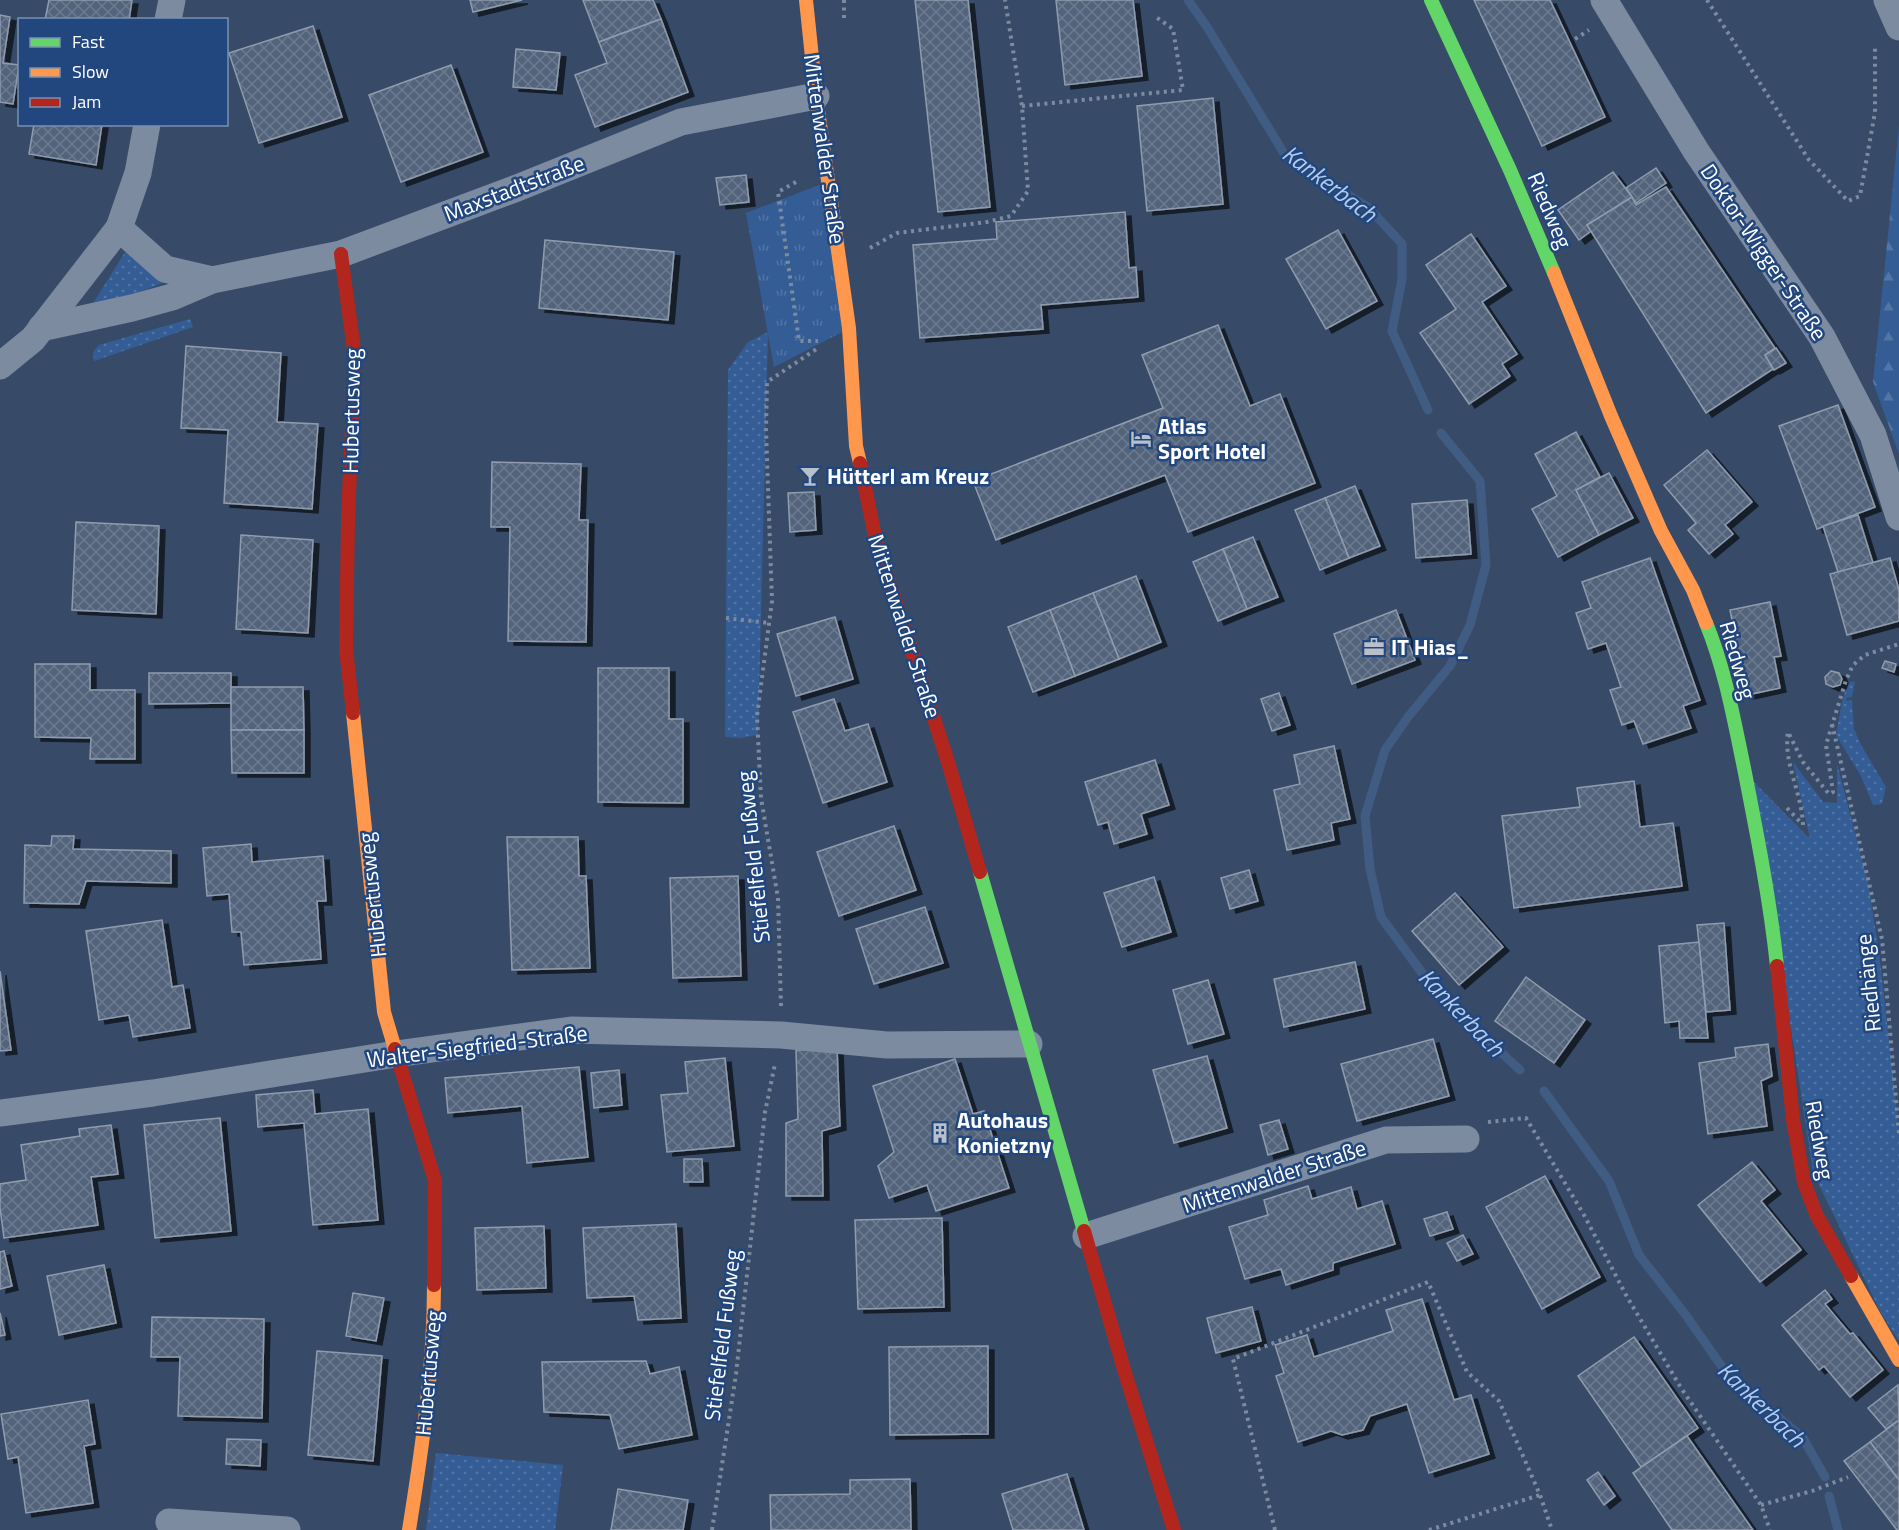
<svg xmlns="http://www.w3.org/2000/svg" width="1899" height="1530" font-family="'Titillium Web',sans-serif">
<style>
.grass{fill:url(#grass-dots)}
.forest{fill:url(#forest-firs)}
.park{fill:url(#park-tufts)}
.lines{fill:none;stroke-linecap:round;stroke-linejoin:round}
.stream{stroke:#415c83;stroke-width:9}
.building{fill:url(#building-cross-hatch);stroke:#909cae;stroke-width:1.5;filter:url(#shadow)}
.path{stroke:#7c8ba0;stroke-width:4;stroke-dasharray:3 4.5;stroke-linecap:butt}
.street{stroke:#7c8ba0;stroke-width:27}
.fast{stroke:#63d668;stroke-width:14}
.slow{stroke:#ff974d;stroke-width:14}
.jam{stroke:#b3261e;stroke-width:14}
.labels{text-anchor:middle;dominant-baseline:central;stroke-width:5;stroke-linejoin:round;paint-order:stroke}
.street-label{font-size:22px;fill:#fff;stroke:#22477e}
.poi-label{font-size:22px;font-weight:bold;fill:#fff;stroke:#22477e;text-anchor:start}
.water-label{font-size:24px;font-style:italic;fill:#b2cbee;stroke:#22477e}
</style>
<defs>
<pattern id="grass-dots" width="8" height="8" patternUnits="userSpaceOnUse" patternTransform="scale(1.5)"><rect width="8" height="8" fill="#355d95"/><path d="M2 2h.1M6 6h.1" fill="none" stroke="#5375a5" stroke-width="1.8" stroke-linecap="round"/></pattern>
<pattern id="forest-firs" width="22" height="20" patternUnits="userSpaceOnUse" patternTransform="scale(1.5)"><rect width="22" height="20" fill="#355d95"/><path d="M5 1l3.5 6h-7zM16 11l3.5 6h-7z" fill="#5375a5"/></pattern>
<pattern id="park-tufts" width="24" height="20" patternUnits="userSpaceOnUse" patternTransform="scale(1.5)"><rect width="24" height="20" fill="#355d95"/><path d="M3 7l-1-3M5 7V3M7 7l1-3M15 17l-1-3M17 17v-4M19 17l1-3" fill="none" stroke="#5375a5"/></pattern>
<pattern id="building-cross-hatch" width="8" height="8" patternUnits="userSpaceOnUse" patternTransform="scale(1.5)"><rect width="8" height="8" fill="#52637b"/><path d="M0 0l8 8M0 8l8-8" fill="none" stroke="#6c7a8f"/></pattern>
<filter id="shadow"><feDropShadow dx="6" dy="4" stdDeviation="0" flood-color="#0009"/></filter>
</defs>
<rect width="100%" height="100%" fill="#374b69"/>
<g class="grass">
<path d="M127,249L167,281L99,309L92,305Z"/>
<path d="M190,319L193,327L94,361L93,352L99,345Z"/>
<path d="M768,332L758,735L740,738L725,737L728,370L748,342Z"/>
<path d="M1855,681L1852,697L1846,698L1847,701L1852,700L1854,729L1861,745L1886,787L1882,804L1873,805L1861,776L1836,735L1842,702L1848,683Z"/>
<path d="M1793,762L1823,802L1837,803V764L1868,883L1879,952L1899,1130V1341L1881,1313L1813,1172L1753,781L1810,839Z"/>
<path d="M436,1453L563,1465L555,1530H426Z"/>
</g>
<path class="forest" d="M1899,126V454L1873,382Z"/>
<path class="park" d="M827,182L844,331L774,367L746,213Z"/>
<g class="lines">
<g class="stream">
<path d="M1188,0L1207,27L1285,155L1369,208L1402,244V279L1392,331L1428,410"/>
<path d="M1441,433L1480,481L1486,565L1470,625L1450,666L1408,717L1385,750L1365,816L1370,869L1381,917L1436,992L1520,1070"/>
<path d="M1544,1091L1609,1181L1639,1255L1685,1314L1727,1374L1803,1438L1825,1477"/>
<path d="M1829,1496L1838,1530"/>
</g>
</g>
<g class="building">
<path d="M49,0H132L129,20H45Z"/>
<path d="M470,0H522L473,12Z"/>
<path d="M583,0H653L661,19L599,42Z"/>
<path d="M915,0H968L990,207L938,212Z"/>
<path d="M1056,0H1133L1142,76L1065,85Z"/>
<path d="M1474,0H1550L1605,117L1542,146Z"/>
<path d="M0,15L10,17L3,63L19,65L13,104L0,102Z"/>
<path d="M661,19L688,92L595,127L575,75L607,63L599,42Z"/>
<path d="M313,26L342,117L259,143L229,53Z"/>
<path d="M516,49L560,53L556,90L513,87Z"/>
<path d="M451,65L483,152L401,182L369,95Z"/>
<path d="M1213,98L1223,204L1147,211L1137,106Z"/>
<path d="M34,124H102L96,165L29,154Z"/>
<path d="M1656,168L1666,183L1636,203L1626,188Z"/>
<path d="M1613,172L1632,197L1587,225L1591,231L1579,240L1558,210Z"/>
<path d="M746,175L749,202L720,205L716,178Z"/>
<path d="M1666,187L1775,348L1765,355L1773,369L1706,413L1587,225L1632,197L1636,205Z"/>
<path d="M1125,212L1129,268L1136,267L1138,297L1041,305L1043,329L920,338L913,245L997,239L996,222Z"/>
<path d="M1338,230L1377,301L1326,329L1286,259Z"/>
<path d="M1471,234L1506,286L1482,302L1517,354L1502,364L1510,376L1469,404L1420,333L1456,309L1426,265Z"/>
<path d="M545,240L674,252L668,320L539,308Z"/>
<path d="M1218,325L1250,406L1280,394L1315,483L1188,532L1165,475L996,540L973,481L1163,408L1142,355Z"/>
<path d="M186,346L281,353L277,422L318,424L312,509L224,503L228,430L181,428Z"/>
<path d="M1776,348L1786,363L1774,370L1765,355Z"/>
<path d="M1838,405L1875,507L1817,529L1779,426Z"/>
<path d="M1576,432L1600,477L1576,490L1599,535L1558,557L1532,509L1557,496L1535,454Z"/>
<path d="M1707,450L1752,502L1725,525L1733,534L1709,554L1688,530L1696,523L1664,485Z"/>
<path d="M492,462L581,464L579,520H588L586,642L508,641L510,527H491Z"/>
<path d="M1609,473L1633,518L1599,535L1576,490Z"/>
<path d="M1355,486L1380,546L1349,558L1325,498Z"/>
<path d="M814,492L816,530L790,532L788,493Z"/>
<path d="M1325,498L1349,558L1320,570L1295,510Z"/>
<path d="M1467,500L1471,554L1416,558L1412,504Z"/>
<path d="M1858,515L1873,563L1838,572L1823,526Z"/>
<path d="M76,522L159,526L156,614L72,610Z"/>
<path d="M241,535L313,540L308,633L236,629Z"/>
<path d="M1253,537L1278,597L1247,609L1223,549Z"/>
<path d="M1223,549L1247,609L1218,621L1193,562Z"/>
<path d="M1650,558L1700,700L1683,706L1691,728L1643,744L1634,721L1622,725L1610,690L1621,687L1606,643L1588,649L1576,613L1591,608L1582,582Z"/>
<path d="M1890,558L1899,590V621L1847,635L1830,574Z"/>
<path d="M1136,576L1161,642L1119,659L1093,593Z"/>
<path d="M1093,593L1119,659L1075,676L1050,610Z"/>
<path d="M1770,602L1781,656L1774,657L1780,688L1747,695L1730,610Z"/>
<path d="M1050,610L1075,676L1033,692L1008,627Z"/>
<path d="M1396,610L1415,660L1352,684L1334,634Z"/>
<path d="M835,617L853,679L796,696L777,634Z"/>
<path d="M1885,661L1896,664L1894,672L1882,668Z"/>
<path d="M35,664H90V690H135V759H90L91,738L35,737Z"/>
<path d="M598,668H669V719H683V803L598,802Z"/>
<path d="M1831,671L1839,673L1842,679L1840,685L1833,687L1826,684L1825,677Z"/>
<path d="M149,673H231V703L149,704Z"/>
<path d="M231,687H303L304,730H231Z"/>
<path d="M1279,693L1290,725L1272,731L1261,699Z"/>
<path d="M834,699L845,731L868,724L887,782L823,803L793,712Z"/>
<path d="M231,730H304V773H232Z"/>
<path d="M1334,746L1350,819L1331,823L1334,840L1287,850L1274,790L1300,784L1294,755Z"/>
<path d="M1155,760L1169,805L1141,814L1147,834L1114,844L1108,822L1098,825L1085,782Z"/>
<path d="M1634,781L1640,827L1673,823L1682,886L1514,908L1502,816L1580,807L1577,788Z"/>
<path d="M894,826L916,890L839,916L817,852Z"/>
<path d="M52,836H74L73,849L171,851V883L86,881L79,904L24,903L25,845L51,846Z"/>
<path d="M507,837H578L579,876H586L590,968L512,970Z"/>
<path d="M251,844L252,862L323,856L326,901H317L321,959L244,965L241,932H232L229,894L207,896L203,848Z"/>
<path d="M1249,870L1258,901L1230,909L1221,878Z"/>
<path d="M738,876L741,976L673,978L670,878Z"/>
<path d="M1154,877L1171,932L1122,947L1104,893Z"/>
<path d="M1455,893L1503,947L1459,985L1412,931Z"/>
<path d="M925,907L943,963L874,984L856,929Z"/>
<path d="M162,920L172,987L183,985L190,1028L133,1037L129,1015L99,1020L86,931Z"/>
<path d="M1724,923L1730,1010L1706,1012L1697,925Z"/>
<path d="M1699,942L1708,1038H1680L1679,1021L1665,1023L1659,946Z"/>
<path d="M1355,962L1365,1009L1284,1027L1274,979Z"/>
<path d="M0,971L11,1050L0,1051Z"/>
<path d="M1526,977L1585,1020L1554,1063L1495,1021Z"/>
<path d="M1208,980L1224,1034L1188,1044L1173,990Z"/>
<path d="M1433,1039L1449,1096L1357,1121L1341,1064Z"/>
<path d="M1768,1044L1772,1076L1761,1081L1767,1126L1708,1134L1699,1063L1736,1057L1735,1048Z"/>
<path d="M837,1048L840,1126L822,1131L823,1196H786V1123L798,1119L796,1050Z"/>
<path d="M1207,1056L1227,1128L1174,1143L1153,1070Z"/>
<path d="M725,1058L734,1146L667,1152L661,1095L688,1093L685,1062Z"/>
<path d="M955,1059L973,1114L984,1111L1009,1188L936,1211L927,1185L889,1198L878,1166L894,1152L873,1086Z"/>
<path d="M579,1067L588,1157L527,1163L522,1106L448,1113L445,1078Z"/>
<path d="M619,1070L622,1105L594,1108L591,1073Z"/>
<path d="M313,1090L315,1114L368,1109L378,1220L313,1225L304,1123L258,1127L256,1095Z"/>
<path d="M220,1118L231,1231L155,1238L144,1125Z"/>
<path d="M1279,1120L1288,1149L1268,1155L1260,1125Z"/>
<path d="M111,1125L118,1174L91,1177L98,1225L4,1238L0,1208V1184L26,1180L21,1145L80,1136L79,1129Z"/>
<path d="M684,1159H702L703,1182H684Z"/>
<path d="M1752,1162L1775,1190L1761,1201L1801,1250L1760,1282L1698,1205Z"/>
<path d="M1545,1176L1600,1277L1542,1309L1486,1207Z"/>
<path d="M1308,1186L1312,1199L1351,1187L1357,1209L1382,1201L1395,1244L1333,1263V1270L1286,1285L1281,1269L1245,1279L1229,1227L1268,1215L1264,1200Z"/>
<path d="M1447,1212L1453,1229L1430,1236L1424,1219Z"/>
<path d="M942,1218L944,1307L858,1309L855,1220Z"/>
<path d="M676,1224L681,1318L638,1320L634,1296L587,1298L583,1228Z"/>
<path d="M544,1226L546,1288L477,1290L475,1228Z"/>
<path d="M1463,1235L1473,1254L1457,1261L1447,1243Z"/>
<path d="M4,1251L12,1286L0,1289V1252Z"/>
<path d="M104,1265L116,1323L59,1335L47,1276Z"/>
<path d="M1825,1290L1832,1299L1825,1304L1850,1334L1853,1333L1883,1370L1850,1397L1824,1366L1819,1370L1782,1325Z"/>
<path d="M353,1293L384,1298L376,1341L346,1336Z"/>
<path d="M1422,1299L1454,1400L1471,1395L1489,1454L1429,1473L1407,1404L1370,1416L1363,1430L1342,1435L1331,1431L1298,1442L1276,1376L1284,1373L1275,1345L1307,1335L1314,1357L1393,1331L1386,1310Z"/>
<path d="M1252,1307L1261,1341L1216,1353L1207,1318Z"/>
<path d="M0,1313L5,1335L0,1336Z"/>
<path d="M152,1317L264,1319L262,1418L178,1416L180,1357H151Z"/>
<path d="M1634,1337L1698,1428L1641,1467L1578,1376Z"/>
<path d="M988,1346V1434L890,1435L889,1347Z"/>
<path d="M317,1351L382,1356L373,1461L308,1455Z"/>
<path d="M646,1361L650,1374L679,1367L692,1435L619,1449L610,1415L544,1412L542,1362Z"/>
<path d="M1898,1385L1899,1420L1886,1429L1868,1408Z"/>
<path d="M88,1400L95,1444L84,1446L93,1503L26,1513L18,1457L8,1459L1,1414Z"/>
<path d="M1899,1420V1480L1870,1442Z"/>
<path d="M1687,1436L1753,1530H1672L1633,1473Z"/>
<path d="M227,1439L261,1440L260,1466L226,1464Z"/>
<path d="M1870,1442L1899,1480V1530H1897L1844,1461Z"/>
<path d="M1598,1472L1615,1496L1604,1505L1587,1480Z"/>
<path d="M1067,1474L1084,1530H1013L1002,1494Z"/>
<path d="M910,1479L911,1530H771L770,1495L850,1494V1480Z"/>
<path d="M618,1489L688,1500L683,1530H611Z"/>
</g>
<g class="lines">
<g class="path">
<path d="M844,0V19"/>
<path d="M1707,0L1809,160L1848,201L1860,196L1875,112V46"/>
<path d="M1575,39L1589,30"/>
<path d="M1022,106L1183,90L1173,29L1156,17"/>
<path d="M796,182L778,192L799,341H818"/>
<path d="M870,248L897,233L987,222L1011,216L1028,191L1022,106L1005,0"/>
<path d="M726,618L769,623"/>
<path d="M1832,724L1882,939L1899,1134"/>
<path d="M1787,808L1802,824"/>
<path d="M1803,825C1802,793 1783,763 1788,732L1803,762L1829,794L1833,792L1826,745L1846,680L1853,665L1865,655L1899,644"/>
<path d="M781,1006L778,898L761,798L757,716L772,601L766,430L767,382L818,348"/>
<path d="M1488,1122L1526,1118L1584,1215L1626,1295L1681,1388L1761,1505L1770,1530"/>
<path d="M1761,1505L1812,1491L1848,1477"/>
<path d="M712,1530L736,1374L765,1112L775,1064"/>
<path d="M1275,1530L1233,1359L1428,1282L1467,1372L1499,1401L1540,1495L1552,1530"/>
<path d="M1429,1530L1540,1495"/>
</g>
<g class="street">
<path d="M1604,0L1696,151L1822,337L1873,435L1899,517"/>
<path d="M1887,0L1899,27"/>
<path d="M168,20L172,0"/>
<path d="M119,228L165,269L212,280"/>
<path d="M41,328L132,308L172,297L212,280L341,254L517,188L681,122L816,96"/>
<path d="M0,366L33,339L119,228L138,173L147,124"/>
<path d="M0,1113L153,1093L396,1054L571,1030L781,1035L887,1045L1029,1044"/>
<path d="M1086,1236L1386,1140L1466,1139"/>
<path d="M169,1522L287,1530"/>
</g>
<g class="fast">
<path d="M1431,0L1510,170L1554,273"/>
<path d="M1706,623C1725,669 1734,720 1744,768C1757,834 1770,900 1777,966"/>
<path d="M980,872L1084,1231"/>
</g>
<g class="slow">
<path d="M806,0L816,96L849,328L856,446L860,463"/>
<path d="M1554,273L1611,416L1661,531L1693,590L1706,623"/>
<path d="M353,713L384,1012L395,1049"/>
<path d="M1851,1276L1899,1360"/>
<path d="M409,1530C422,1449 434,1367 434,1285"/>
</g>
<g class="jam">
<path d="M341,254L355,357L348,518L346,649L353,713"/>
<path d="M860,463L876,541L948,762L980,872"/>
<path d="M1777,966L1793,1120L1804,1182L1816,1214L1851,1276"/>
<path d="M395,1049L435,1181L434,1285"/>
<path d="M1084,1231L1125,1373L1174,1530"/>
</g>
</g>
<defs>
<g id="hotel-bare" transform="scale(1.62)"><path d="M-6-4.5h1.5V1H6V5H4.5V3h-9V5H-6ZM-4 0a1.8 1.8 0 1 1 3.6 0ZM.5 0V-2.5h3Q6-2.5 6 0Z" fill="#b9c0ca" stroke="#22477e" stroke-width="2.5" paint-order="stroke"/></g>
<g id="bar-bare" transform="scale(1.62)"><path d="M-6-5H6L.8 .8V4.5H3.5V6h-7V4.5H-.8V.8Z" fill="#b9c0ca" stroke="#22477e" stroke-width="2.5" paint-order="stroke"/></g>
<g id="office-bare" transform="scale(1.62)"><path d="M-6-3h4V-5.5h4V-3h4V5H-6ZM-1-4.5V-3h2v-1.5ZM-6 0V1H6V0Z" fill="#b9c0ca" stroke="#22477e" stroke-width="2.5" paint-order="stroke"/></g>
<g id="building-bare" transform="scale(1.62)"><path d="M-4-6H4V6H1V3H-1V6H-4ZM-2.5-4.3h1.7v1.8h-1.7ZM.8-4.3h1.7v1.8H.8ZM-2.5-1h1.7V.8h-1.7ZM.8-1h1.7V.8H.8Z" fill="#b9c0ca" stroke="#22477e" stroke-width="2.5" paint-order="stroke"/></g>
</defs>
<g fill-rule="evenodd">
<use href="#hotel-bare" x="1141" y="439"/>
<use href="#bar-bare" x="810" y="476"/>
<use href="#office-bare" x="1374" y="647"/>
<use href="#building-bare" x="940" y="1133"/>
</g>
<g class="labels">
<g class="street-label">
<text transform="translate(825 149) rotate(82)">Mittenwalder Straße</text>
<text transform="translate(514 188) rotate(-21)">Maxstadtstraße</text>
<text transform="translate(1550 210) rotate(67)">Riedweg</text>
<text transform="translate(1764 252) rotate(56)">Doktor-Wigger-Straße</text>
<text transform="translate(351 411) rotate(-89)">Hubertusweg</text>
<text transform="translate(905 626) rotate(72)">Mittenwalder Straße</text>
<text transform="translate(1738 660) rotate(74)">Riedweg</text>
<text transform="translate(753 857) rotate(-96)">Stiefelfeld Fußweg</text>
<text transform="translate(372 895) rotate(-96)">Hubertusweg</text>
<text transform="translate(1868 983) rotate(-96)">Riedhänge</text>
<text transform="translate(477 1046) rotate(-7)">Walter-Siegfried-Straße</text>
<text transform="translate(1820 1140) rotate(80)">Riedweg</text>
<text transform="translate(1274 1176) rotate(-18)">Mittenwalder Straße</text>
<text transform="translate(722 1335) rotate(-83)">Stiefelfeld Fußweg</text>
<text transform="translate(428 1373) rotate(-85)">Hubertusweg</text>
</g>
<g class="poi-label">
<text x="1158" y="426">Atlas<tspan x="1158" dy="25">Sport Hotel</tspan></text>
<text x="827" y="476">Hütterl am Kreuz</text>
<text x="1391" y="647">IT Hias_</text>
<text x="957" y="1120">Autohaus<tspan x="957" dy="25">Konietzny</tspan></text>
</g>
<g class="water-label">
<text transform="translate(1330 183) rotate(37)">Kankerbach</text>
<text transform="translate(1462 1012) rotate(46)">Kankerbach</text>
<text transform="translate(1762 1404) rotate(44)">Kankerbach</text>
</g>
</g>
<rect x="18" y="18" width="210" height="108" fill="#22477e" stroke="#7a91b2" stroke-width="1.5"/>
<rect x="30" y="38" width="30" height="9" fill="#63d668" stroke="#7a91b2" stroke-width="1.5"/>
<text x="72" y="48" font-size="18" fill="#ffffff">Fast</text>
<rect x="30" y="68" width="30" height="9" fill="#ff974d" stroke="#7a91b2" stroke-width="1.5"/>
<text x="72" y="78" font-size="18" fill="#ffffff">Slow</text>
<rect x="30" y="98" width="30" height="9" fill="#b3261e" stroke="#7a91b2" stroke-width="1.5"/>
<text x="72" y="108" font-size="18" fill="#ffffff">Jam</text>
</svg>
